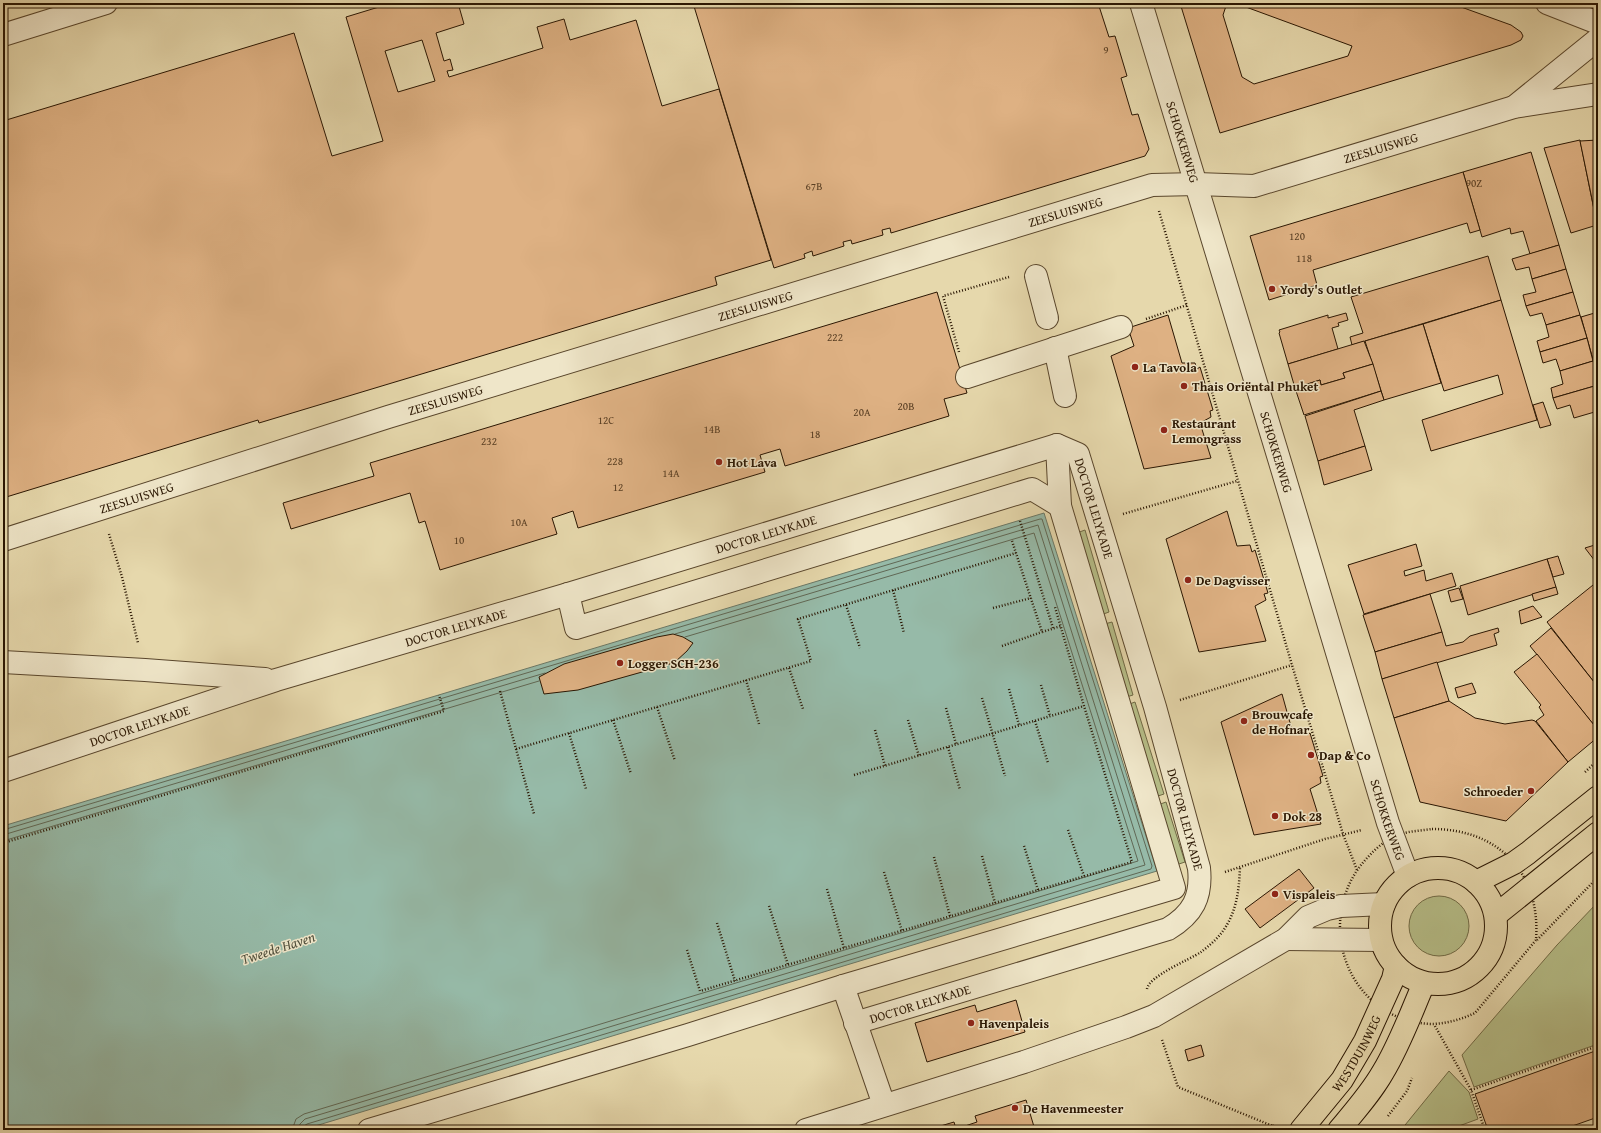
<svg xmlns="http://www.w3.org/2000/svg" width="1601" height="1133" font-family="'Gentium Book Plus',serif">
<style>
.green{fill:#b6be88;stroke:#706a45}
.water{fill:#96baa8;stroke:#6b7866}
.lines{fill:none;stroke-linecap:round;stroke-linejoin:round}
.shore{stroke:#606855;stroke-width:1}
.building{fill:#deb183;stroke:#2a1602;fill-rule:evenodd}
.minor-casing{stroke:#59462c;stroke-width:24}
.major-casing{stroke:#2a1602;stroke-width:24}
.path{stroke:#2a1602;stroke-width:2.5;stroke-dasharray:1 2;stroke-linecap:butt}
.minor{stroke:#efe6c9;stroke-width:22}
.major{stroke:#e6d8ac;stroke-width:22}
.poi-dot{fill:#8f2418;stroke:#efe6c9;stroke-width:1.5}
.labels{text-anchor:middle;dominant-baseline:central;stroke-width:3;stroke-linejoin:round;paint-order:stroke}
.number-label{font-size:11px;fill:#573d22}
.street-label{font-size:13px;fill:#2a1602;stroke:#efe6c9}
.poi-label{font-size:13px;font-weight:bold;fill:#2a1602;stroke:#efe6c9;text-anchor:start}
.water-label{font-size:14px;font-style:italic;fill:#504f3c;stroke:#efe6c9}
</style>
<rect width="100%" height="100%" fill="#e6d8ac"/>
<filter id="stains"><feTurbulence type="fractalNoise" baseFrequency=".005" numOctaves="4"/><feColorMatrix values="0 0 0 0 .2 0 0 0 0 .09 0 0 0 0 .02 0 0 0 .5 -.17"/></filter>
<radialGradient id="worn" r=".72"><stop offset=".6" stop-color="#630" stop-opacity="0"/><stop offset="1" stop-color="#630" stop-opacity=".3"/></radialGradient>
<g class="green">
<path d="M1085,530L1109,612L1098,616L1074,534Z"/>
<path d="M1112,622L1133,695L1123,698L1101,625Z"/>
<path d="M1135,702L1164,794L1152,798L1124,706Z"/>
<path d="M1166,802L1185,862L1173,866L1155,806Z"/>
<circle cx="1439" cy="926" r="30"/>
<path d="M1597,903L1598,1044L1474,1087L1462,1055L1557,945Z"/>
<path d="M1449,1071L1469,1092L1478,1119L1448,1130H1401Z"/>
</g>
<path class="water" d="M1044,513L1157,871L302,1130H3V826Z"/>
<g class="lines">
<g class="shore">
<path d="M3,830L1040,519H1042L1152,866L1151,869L307,1124L304,1126L303,1130"/>
<path d="M3,835L545,673"/>
<path d="M3,841L539,681"/>
<path d="M292,1130L296,1119L304,1114L1138,861L1034,533L685,637"/>
<path d="M298,1130L300,1124L305,1119L1145,865L1038,525L675,634"/>
</g>
</g>
<g class="building">
<path d="M392,3H458L464,24L436,33L444,61L450,59L453,70L447,71L449,77L543,48L537,27L564,19L570,40L636,20L662,106L719,89L771,260L715,277L717,285L259,423L258,420L3,498V121L294,33L332,156L383,141L346,17ZM422,40L435,81L398,92L385,51Z"/>
<path d="M693,3H1098L1109,37L1115,36L1127,76L1121,78L1132,115L1138,114L1149,149L1145,156L891,233L890,228L882,230L883,235L852,244L851,240L843,242L844,246L813,256L812,251L804,254L805,258L774,268Z"/>
<path d="M1180,3H1227L1223,15L1242,77L1254,84L1348,56L1352,46L1235,3H1450L1511,25L1521,32L1523,36L1521,40L1511,45L1220,133Z"/>
<path d="M1580,140L1597,225L1571,233L1544,148Z"/>
<path d="M1598,140V228L1580,141Z"/>
<path d="M1531,152L1559,245L1530,254L1523,231L1511,234L1510,228L1482,237L1463,172Z"/>
<path d="M1463,172L1480,230L1470,233L1467,223L1313,270L1317,285L1269,300L1250,236Z"/>
<path d="M1559,245L1566,269L1532,279L1529,267L1516,270L1512,259Z"/>
<path d="M1488,256L1501,300L1352,345L1350,337L1363,333L1351,297Z"/>
<path d="M1566,269L1573,292L1526,306L1523,295L1536,292L1532,279Z"/>
<path d="M937,292L967,393L944,399L949,416L785,466L780,449L760,455L765,472L578,528L573,511L552,518L557,534L440,570L425,521L419,523L410,493L291,529L283,503L374,476L370,463Z"/>
<path d="M1573,292L1580,315L1546,325L1542,313L1530,316L1526,306Z"/>
<path d="M1501,300L1537,420L1431,451L1422,420L1503,394L1498,375L1444,391L1423,324Z"/>
<path d="M1598,312V377L1581,317Z"/>
<path d="M1346,313L1348,320L1338,323L1339,326L1332,328L1338,349L1288,364L1279,333L1280,332L1279,330L1328,315V318Z"/>
<path d="M1168,315L1182,363H1195L1197,369L1200,367L1213,410L1210,411L1211,417L1200,423L1211,458L1144,469L1111,356L1134,346L1128,328Z"/>
<path d="M1580,315L1587,338L1540,352L1537,341L1549,337L1546,325Z"/>
<path d="M1423,324L1441,383L1384,400L1365,341Z"/>
<path d="M1587,338L1593,361L1560,371L1556,359L1543,363L1540,352Z"/>
<path d="M1364,341L1373,364L1343,373L1345,378L1321,385L1320,380L1295,388L1288,364Z"/>
<path d="M1593,361L1598,377V385L1553,398L1551,388L1563,384L1560,371Z"/>
<path d="M1373,364L1381,391L1304,415L1295,388L1320,380L1321,385L1345,378L1343,373Z"/>
<path d="M1598,385V411L1574,418L1570,405L1557,409L1553,398Z"/>
<path d="M1381,391L1384,400L1354,410L1365,446L1318,461L1305,416Z"/>
<path d="M1543,402L1551,425L1540,428L1533,405Z"/>
<path d="M1365,446L1372,470L1324,485L1318,461Z"/>
<path d="M1227,511L1237,546L1250,545L1252,552L1255,550L1268,593L1264,594L1266,600L1255,606L1266,641L1199,652L1166,539Z"/>
<path d="M1416,544L1422,566L1404,571L1405,576L1424,570L1426,581L1452,573L1456,586L1364,614L1348,565Z"/>
<path d="M1598,544V565L1585,548Z"/>
<path d="M1558,556L1564,574L1553,577L1547,559Z"/>
<path d="M1547,559L1556,587L1468,615L1460,586Z"/>
<path d="M1598,581V687L1547,622Z"/>
<path d="M1556,587L1558,594L1534,601L1532,594Z"/>
<path d="M1459,588L1463,599L1451,602L1448,591Z"/>
<path d="M1430,594L1442,632L1375,652L1363,615Z"/>
<path d="M1533,606L1542,617L1521,624L1519,611Z"/>
<path d="M1498,628L1499,632L1494,634L1497,645L1382,679L1375,652L1442,632L1446,646L1463,642L1470,636Z"/>
<path d="M1551,628L1598,687V730L1530,646Z"/>
<path d="M673,634L683,637L693,643L687,651L675,662L667,665L578,690L544,694L539,677L564,664L657,637Z"/>
<path d="M1537,654L1598,730V737L1568,762L1536,721L1544,715L1539,707L1541,705L1514,672Z"/>
<path d="M1437,662L1449,701L1394,718L1382,679Z"/>
<path d="M1472,683L1476,693L1458,698L1455,688Z"/>
<path d="M1282,694L1292,730L1305,728L1307,735L1310,733L1323,776L1320,777L1321,783L1310,789L1321,824L1254,835L1221,722Z"/>
<path d="M1449,701L1475,718L1505,724L1532,720L1535,721L1568,762L1506,821L1420,802L1394,718Z"/>
<path d="M1299,869L1314,888L1260,928L1245,909Z"/>
<path d="M1016,1000L1025,1032L927,1062L915,1023L975,1005L977,1012Z"/>
<path d="M1201,1045L1204,1056L1188,1061L1185,1050Z"/>
<path d="M1598,1050V1117L1561,1130H1488L1475,1094Z"/>
<path d="M1026,1100L1035,1130H927L954,1122L956,1129L977,1122L975,1116Z"/>
</g>
<g class="lines">
<g class="minor-casing">
<g id="minor">
<path id="s1" d="M1141,3L1280,462L1388,823L1408,876"/>
<path d="M1547,3L1598,23"/>
<path d="M3,35L106,3"/>
<path d="M1514,107L1598,39"/>
<path d="M1036,276L1047,318"/>
<path d="M1055,348L1065,396"/>
<path d="M967,377L1121,327"/>
<path id="s2" d="M3,540L388,417L1152,185L1197,184L1254,186L1514,107L1598,94"/>
<path d="M568,594L576,628L1032,489L1060,506"/>
<path d="M3,662L145,670L265,679"/>
<path id="s3" d="M3,771L276,680L568,594L1057,445L1078,454L1155,707L1199,868C1202,897 1193,914 1168,929L855,1023"/>
<path d="M1286,939L1380,940"/>
<path d="M843,986L884,1105"/>
<path d="M369,1130L688,1035L843,986L1174,888L1060,506L1057,445"/>
<path d="M806,1130L1024,1062L1126,1027L1154,1016L1286,939L1308,917L1327,909L1341,906L1384,904"/>
</g>
</g>
<g class="major-casing">
<g id="major">
<circle cx="1438" cy="926" r="58"/>
<path d="M1476,882L1514,863L1528,853L1598,797"/>
<path d="M1496,915L1598,833"/>
<path id="s4" d="M1301,1130L1342,1080L1365,1041L1393,979L1396,966"/>
<path d="M1339,1130C1355,1111 1371,1093 1383,1072C1400,1044 1411,1013 1424,983"/>
</g>
</g>
<g class="path">
<path d="M1159,211L1292,665L1343,834L1357,870"/>
<path d="M1146,319L1187,305"/>
<path d="M959,352L943,296L1009,277"/>
<path d="M1123,514L1237,481"/>
<path d="M1020,521L1053,628"/>
<path d="M109,534L122,577L138,643"/>
<path d="M1012,541L1042,632L1061,626"/>
<path d="M893,590L904,633"/>
<path d="M846,605L860,648"/>
<path d="M993,608L1031,598"/>
<path d="M1002,646L1042,632"/>
<path d="M789,668L803,709"/>
<path d="M746,680L759,724"/>
<path d="M1041,685L1050,716"/>
<path d="M1009,689L1019,725"/>
<path d="M500,691L534,814"/>
<path d="M982,698L1005,776"/>
<path d="M1180,700L1292,665"/>
<path d="M657,707L675,761"/>
<path d="M946,708L956,744"/>
<path d="M613,720L631,774"/>
<path d="M908,720L919,756"/>
<path d="M1035,721L1048,763"/>
<path d="M875,730L885,766"/>
<path d="M569,733L586,789"/>
<path d="M948,747L960,790"/>
<path d="M516,749L811,661L798,619L1016,553"/>
<path d="M1585,772L1598,760"/>
<path d="M854,775L1084,706"/>
<path d="M1432,829C1499,829 1541,873 1536,940L1475,1013C1462,1019 1449,1023 1434,1024C1418,1024 1401,1020 1388,1012C1336,982 1325,911 1361,865C1370,854 1381,843 1393,837C1405,831 1419,831 1432,829Z"/>
<path d="M1068,830L1084,876"/>
<path d="M3,843L444,711L439,695"/>
<path d="M1024,846L1038,890"/>
<path d="M982,856L995,903"/>
<path d="M934,857L950,916"/>
<path d="M884,872L902,931"/>
<path d="M1225,872L1325,839L1362,830"/>
<path d="M827,889L844,948"/>
<path d="M769,906L788,965"/>
<path d="M717,923L735,981"/>
<path d="M1537,940L1598,877"/>
<path d="M687,950L700,991L1132,862L1084,706L1055,607"/>
<path d="M1147,989C1149,976 1189,960 1201,952C1209,946 1217,939 1223,931C1237,911 1239,890 1240,867"/>
<path d="M1435,1026L1471,1090L1485,1130"/>
<path d="M1162,1040L1178,1087L1275,1127"/>
<path d="M1471,1090L1598,1046"/>
<path d="M1388,1116L1407,1091L1412,1078"/>
<path d="M1269,1130L1274,1125"/>
<path d="M1480,1130L1484,1128"/>
</g>
<use href="#minor" class="minor"/>
<use href="#major" class="major"/>
</g>
<g class="poi-dot">
<circle cx="1272" cy="289" r="4"/>
<circle cx="1135" cy="367" r="4"/>
<circle cx="1184" cy="386" r="4"/>
<circle cx="1164" cy="430" r="4"/>
<circle cx="719" cy="462" r="4"/>
<circle cx="1188" cy="580" r="4"/>
<circle cx="620" cy="663" r="4"/>
<circle cx="1244" cy="721" r="4"/>
<circle cx="1311" cy="755" r="4"/>
<circle cx="1531" cy="791" r="4"/>
<circle cx="1275" cy="816" r="4"/>
<circle cx="1275" cy="894" r="4"/>
<circle cx="971" cy="1023" r="4"/>
<circle cx="1015" cy="1108" r="4"/>
</g>
<g class="labels">
<g class="number-label">
<text x="1106" y="50">9</text>
<text x="1474" y="183">90Z</text>
<text x="814" y="186">67B</text>
<text x="1297" y="236">120</text>
<text x="1304" y="258">118</text>
<text x="835" y="337">222</text>
<text x="906" y="406">20B</text>
<text x="862" y="412">20A</text>
<text x="606" y="420">12C</text>
<text x="712" y="429">14B</text>
<text x="815" y="434">18</text>
<text x="489" y="441">232</text>
<text x="615" y="461">228</text>
<text x="671" y="473">14A</text>
<text x="618" y="487">12</text>
<text x="519" y="522">10A</text>
<text x="459" y="540">10</text>
</g>
<g class="street-label">
<text stroke="none"><textPath href="#s1" startOffset="145">SCHOKKERWEG</textPath></text>
<text stroke="none"><textPath href="#s2" startOffset="1437">ZEESLUISWEG</textPath></text>
<text stroke="none"><textPath href="#s2" startOffset="1112">ZEESLUISWEG</textPath></text>
<text stroke="none"><textPath href="#s2" startOffset="788">ZEESLUISWEG</textPath></text>
<text stroke="none"><textPath href="#s2" startOffset="464">ZEESLUISWEG</textPath></text>
<text stroke="none"><textPath href="#s1" startOffset="469">SCHOKKERWEG</textPath></text>
<text stroke="none"><textPath href="#s2" startOffset="140">ZEESLUISWEG</textPath></text>
<text stroke="none"><textPath href="#s3" startOffset="1183">DOCTOR LELYKADE</textPath></text>
<text stroke="none"><textPath href="#s3" startOffset="799">DOCTOR LELYKADE</textPath></text>
<text stroke="none"><textPath href="#s3" startOffset="475">DOCTOR LELYKADE</textPath></text>
<text stroke="none"><textPath href="#s3" startOffset="144">DOCTOR LELYKADE</textPath></text>
<text stroke="none"><textPath href="#s3" startOffset="1507">DOCTOR LELYKADE</textPath></text>
<text stroke="none"><textPath href="#s1" startOffset="853">SCHOKKERWEG</textPath></text>
<text transform="translate(920 1004) rotate(-17)">DOCTOR LELYKADE</text>
<text stroke="none"><textPath href="#s4" startOffset="95">WESTDUINWEG</textPath></text>
</g>
<g class="poi-label">
<text x="1280" y="289">Yordy's Outlet</text>
<text x="1143" y="367">La Tavola</text>
<text x="1192" y="386">Thais Oriëntal Phuket</text>
<text x="1172" y="423">Restaurant<tspan x="1172" dy="15">Lemongrass</tspan></text>
<text x="727" y="462">Hot Lava</text>
<text x="1196" y="580">De Dagvisser</text>
<text x="628" y="663">Logger SCH-236</text>
<text x="1252" y="714">Brouwcafe<tspan x="1252" dy="15">de Hofnar</tspan></text>
<text x="1319" y="755">Dap &amp; Co</text>
<text x="1523" y="791" text-anchor="end">Schroeder</text>
<text x="1283" y="816">Dok 28</text>
<text x="1283" y="894">Vispaleis</text>
<text x="979" y="1023">Havenpaleis</text>
<text x="1023" y="1108">De Havenmeester</text>
</g>
<g class="water-label">
<text transform="translate(278 948) rotate(-18)">Tweede Haven</text>
</g>
</g>
<rect width="1601" height="1133" fill="none" stroke="#e6d8ac" stroke-width="16"/>
<rect x="4" y="4" width="1593" height="1125" fill="none" stroke="#2a1602" stroke-width="2"/>
<rect x="8" y="8" width="1585" height="1117" fill="none" stroke="#2a1602"/>
<rect width="100%" height="100%" filter="url(#stains)"/>
<rect width="100%" height="100%" fill="url(#worn)"/>
</svg>
